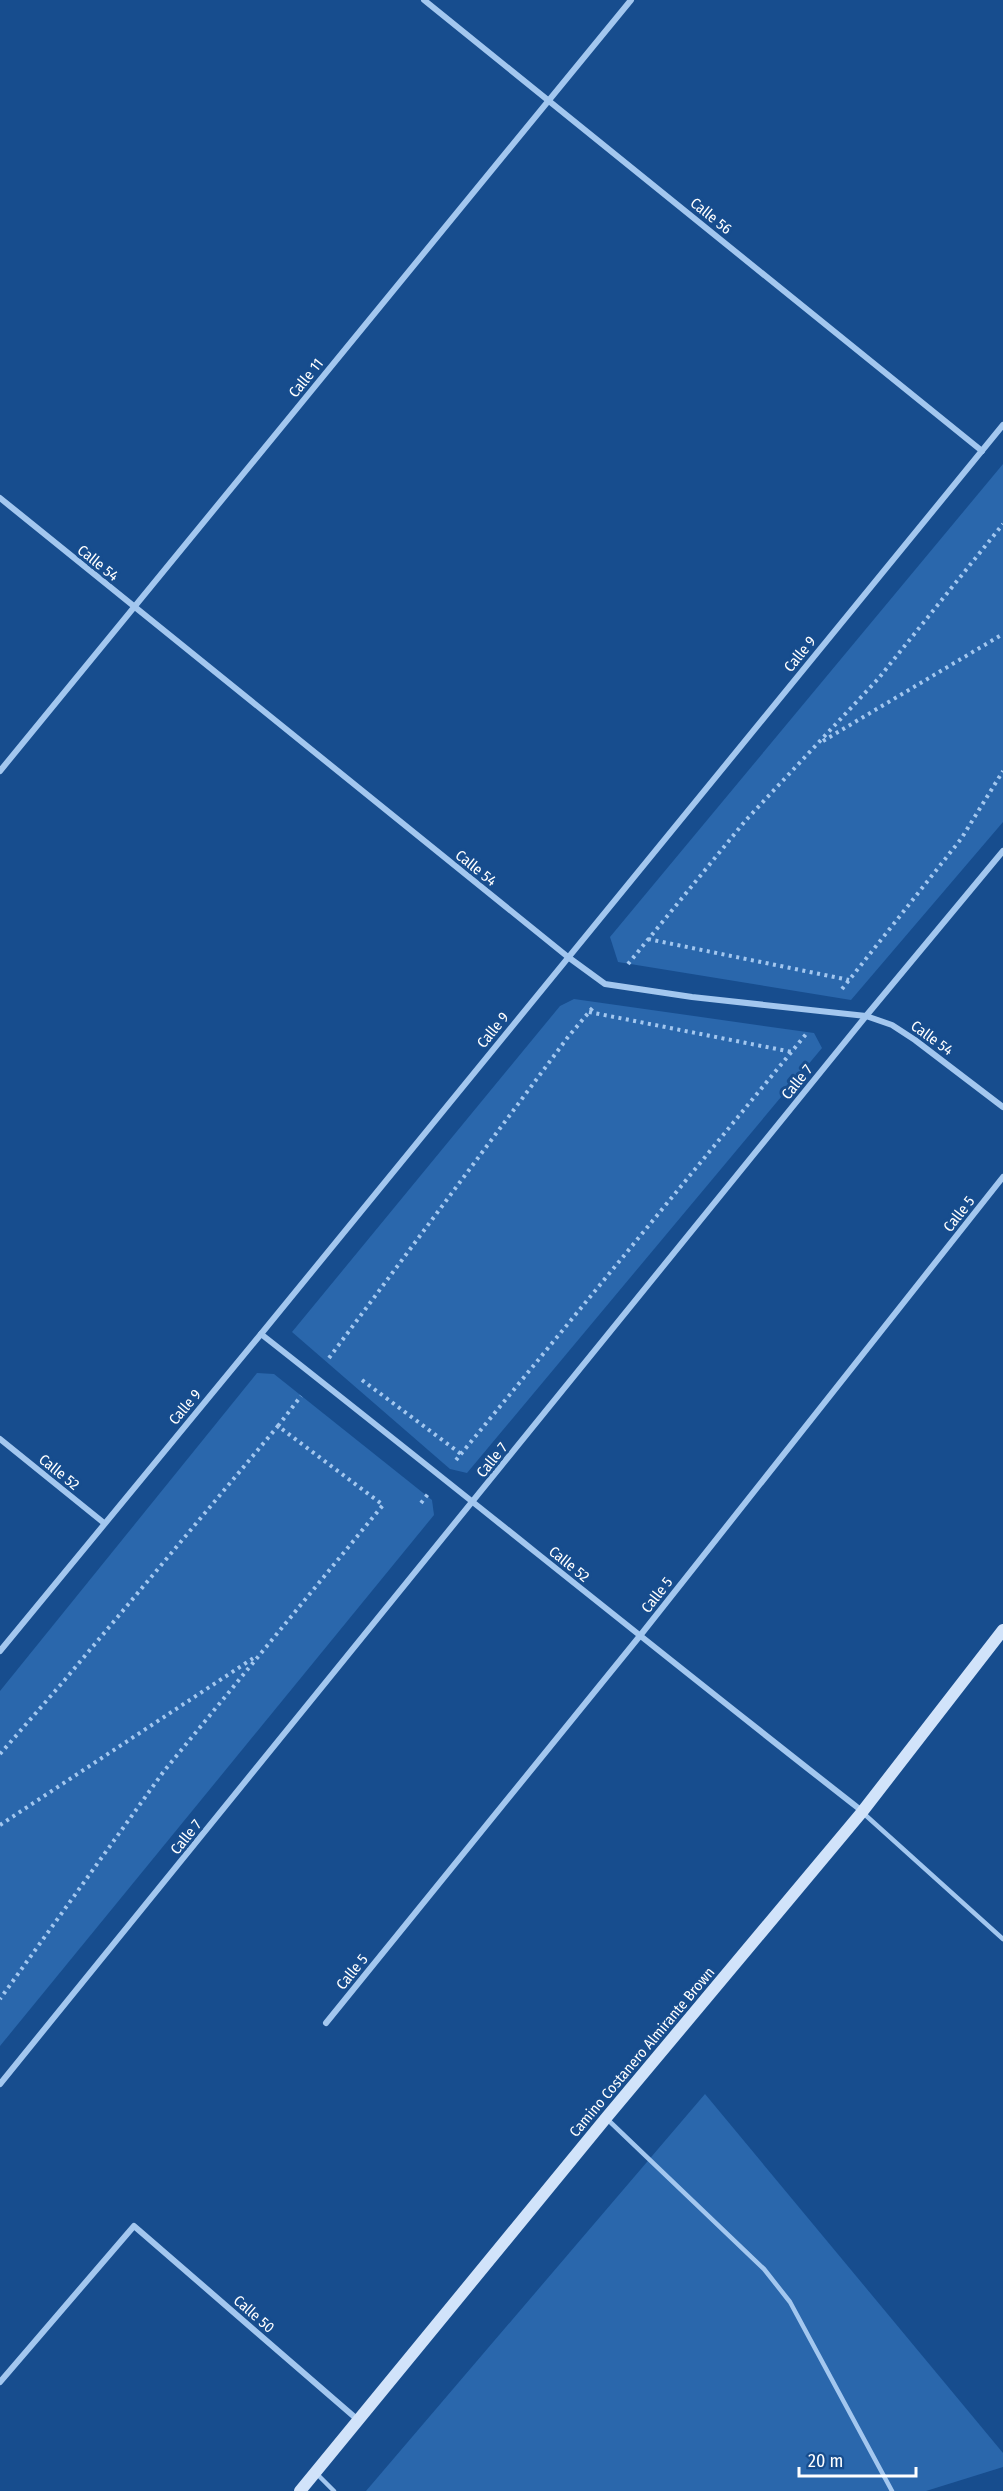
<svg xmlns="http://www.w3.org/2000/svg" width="1003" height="2491" font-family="'Fira Sans Condensed',sans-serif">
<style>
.green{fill:#2a67ac}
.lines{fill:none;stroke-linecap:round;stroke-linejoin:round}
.path{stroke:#a3c7ef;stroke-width:4;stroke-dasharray:3 4.5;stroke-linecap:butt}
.service{stroke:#a3c7ef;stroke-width:4.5}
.minor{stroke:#a3c7ef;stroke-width:6}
.secondary{stroke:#d1e3fa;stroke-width:12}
.labels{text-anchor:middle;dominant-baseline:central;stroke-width:6;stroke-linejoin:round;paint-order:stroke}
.street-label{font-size:15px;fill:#fff;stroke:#174d8e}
</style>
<rect width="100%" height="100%" fill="#174d8e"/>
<g class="green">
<path d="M1003,464V822L851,1000L618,962L610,937Z"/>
<path d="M574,999L814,1033L822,1048L467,1473L450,1469L292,1332L560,1006Z"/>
<path d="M257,1373L274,1374L432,1500L434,1515L0,2046V1691Z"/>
<path d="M705,2094L1003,2453V2467L926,2491H366Z"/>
</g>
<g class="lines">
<g class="path">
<path d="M823,741L1003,634"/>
<path d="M648,939L849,980"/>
<path d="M628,964L746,820L878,679L1003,524"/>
<path d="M842,989L961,839L1003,771"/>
<path d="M589,1012L792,1052"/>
<path d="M329,1358L568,1037L595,1005"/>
<path d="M362,1380L461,1454"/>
<path d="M278,1426L301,1396"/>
<path d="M456,1460L807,1033"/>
<path d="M421,1503L428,1494"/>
<path d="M0,1754L63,1682L278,1426L383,1505L164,1771L0,1999"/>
<path d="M0,1825L255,1657"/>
</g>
<g class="service">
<path d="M862,1812L1003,1939"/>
<path d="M606,2118L764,2269L790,2302L892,2491"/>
<path d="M316,2473L334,2491"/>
</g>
<g class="minor">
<path d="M424,0L982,451"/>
<path d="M0,498L568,957L605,984L692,997L866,1016L892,1025L915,1040L1003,1107"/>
<path d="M0,771L631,0"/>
<path d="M261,1334C462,1492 661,1654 862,1811"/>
<path d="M0,1439L104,1523"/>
<path d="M0,1651L261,1334L1003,425"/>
<path d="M326,2023L639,1637L1003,1177"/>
<path d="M0,2084L866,1016L1003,851"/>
<path d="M0,2382L134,2226L358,2420"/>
</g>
<path class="secondary" d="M300,2491L606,2118L862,1812L1003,1630"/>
</g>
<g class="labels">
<g class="street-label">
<text transform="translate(711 216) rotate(39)">Calle 56</text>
<text transform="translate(306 378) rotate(-51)">Calle 11</text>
<text transform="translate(98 563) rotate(39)">Calle 54</text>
<text transform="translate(800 654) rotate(-51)">Calle 9</text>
<text transform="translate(476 868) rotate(39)">Calle 54</text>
<text transform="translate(493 1030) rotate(-51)">Calle 9</text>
<text transform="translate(932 1038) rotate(36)">Calle 54</text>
<text transform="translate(797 1082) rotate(-51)">Calle 7</text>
<text transform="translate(959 1214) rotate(-52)">Calle 5</text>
<text transform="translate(185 1407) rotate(-50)">Calle 9</text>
<text transform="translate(492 1460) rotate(-51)">Calle 7</text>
<text transform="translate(59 1472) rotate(39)">Calle 52</text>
<text transform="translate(569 1564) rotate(39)">Calle 52</text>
<text transform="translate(657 1595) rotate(-52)">Calle 5</text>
<text transform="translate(186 1837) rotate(-51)">Calle 7</text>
<text transform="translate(352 1972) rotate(-51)">Calle 5</text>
<text transform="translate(642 2052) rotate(-50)">Camino Costanero Almirante Brown</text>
<text transform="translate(254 2314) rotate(41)">Calle 50</text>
</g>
</g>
<path d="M799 2467v9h117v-9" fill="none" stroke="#ffffff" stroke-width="3"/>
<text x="808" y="2467" font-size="18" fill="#ffffff" stroke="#174d8e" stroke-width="4.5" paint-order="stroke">20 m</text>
</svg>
